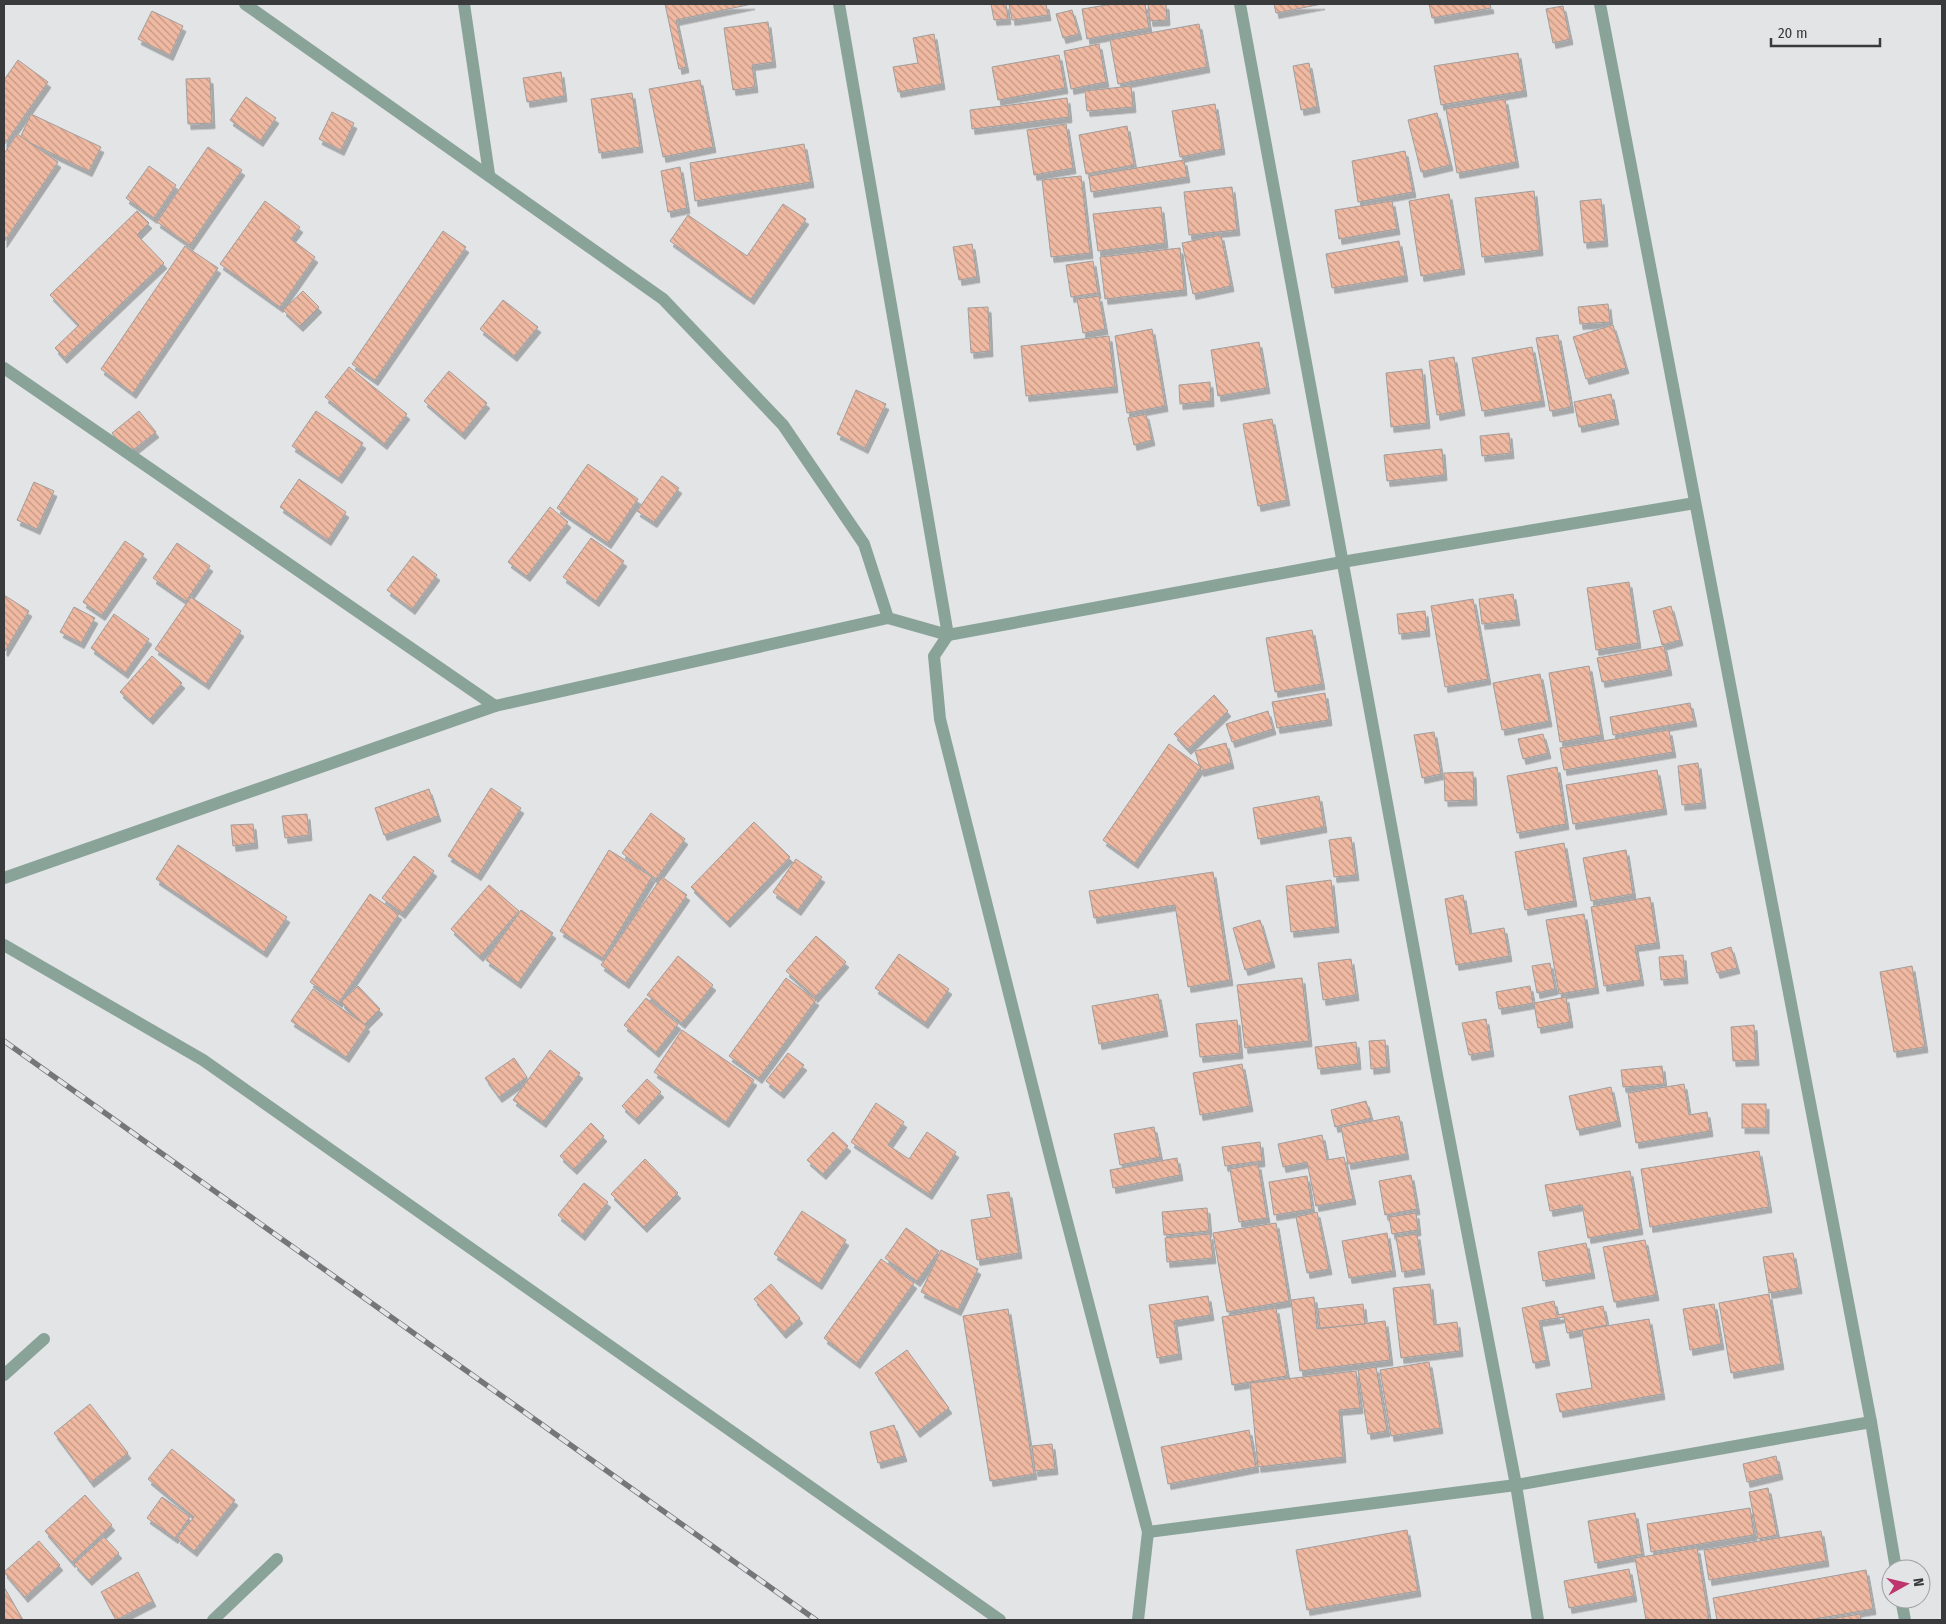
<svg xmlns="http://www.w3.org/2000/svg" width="1946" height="1624" font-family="'Fira Sans Condensed',sans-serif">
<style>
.building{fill:url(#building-back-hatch);stroke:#a19e9d;filter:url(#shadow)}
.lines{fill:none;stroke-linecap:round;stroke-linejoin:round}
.minor{stroke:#8aa399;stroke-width:12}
.rail-casing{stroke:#757678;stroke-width:5.5}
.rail{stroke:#e2e4e6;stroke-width:4;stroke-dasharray:11;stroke-linecap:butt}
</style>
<defs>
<pattern id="building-back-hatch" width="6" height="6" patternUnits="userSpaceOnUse" patternTransform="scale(1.25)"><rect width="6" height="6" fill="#efb9a2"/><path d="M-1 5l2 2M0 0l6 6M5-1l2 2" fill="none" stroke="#c39785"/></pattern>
<filter id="shadow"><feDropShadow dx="3" dy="5.5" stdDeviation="0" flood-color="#0004"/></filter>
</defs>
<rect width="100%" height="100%" fill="#e2e4e6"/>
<g class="building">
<path d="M665,4H752L676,20L686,67L679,69Z"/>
<path d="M991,4H1006L1008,19L994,20Z"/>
<path d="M1009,4H1046L1048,15L1012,20Z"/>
<path d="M1113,4H1145L1149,28L1087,39L1082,9Z"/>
<path d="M1148,4H1166L1167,20L1150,21Z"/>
<path d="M1274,4H1322L1276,13Z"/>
<path d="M1429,4H1490L1491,8L1432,18Z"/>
<path d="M1563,6L1570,39L1553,43L1546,9Z"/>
<path d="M1072,10L1079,34L1063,38L1056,14Z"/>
<path d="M152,11L183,26L170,55L138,39Z"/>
<path d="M768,22L773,62L752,65L755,87L733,90L724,28Z"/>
<path d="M1199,24L1207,67L1118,84L1110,40Z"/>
<path d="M934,34L942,84L898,92L893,67L918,63L913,38Z"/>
<path d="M1099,44L1106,82L1071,89L1064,51Z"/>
<path d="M1518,53L1524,91L1441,105L1434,66Z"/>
<path d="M1059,55L1065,88L998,100L992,67Z"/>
<path d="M18,60L48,82L4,145V80Z"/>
<path d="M1309,63L1317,107L1301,110L1293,66Z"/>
<path d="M561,72L564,96L527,102L523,78Z"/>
<path d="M210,78L212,123L188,124L186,79Z"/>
<path d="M700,80L713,147L663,157L649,89Z"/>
<path d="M1131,86L1133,107L1087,111L1085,91Z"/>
<path d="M632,93L640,147L599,153L591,99Z"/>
<path d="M246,97L276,118L260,141L230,120Z"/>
<path d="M1067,98L1069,117L972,129L970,110Z"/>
<path d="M1505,99L1516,162L1457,173L1446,109Z"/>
<path d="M1215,104L1222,149L1180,157L1172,111Z"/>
<path d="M332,112L354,123L341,150L319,139Z"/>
<path d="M1437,113L1450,165L1421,172L1408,120Z"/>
<path d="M31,114L101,147L89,171L20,138Z"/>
<path d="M1066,124L1073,168L1034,175L1027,130Z"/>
<path d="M1127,126L1134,165L1086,174L1079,135Z"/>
<path d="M17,134L58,162L4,242V154Z"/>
<path d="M804,144L811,182L695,201L690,163Z"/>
<path d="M208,147L242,170L190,245L157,222Z"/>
<path d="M1405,151L1413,192L1358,202L1352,161Z"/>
<path d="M1184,160L1187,177L1091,192L1089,176Z"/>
<path d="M149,166L176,185L154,218L126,198Z"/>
<path d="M680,167L687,208L668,212L661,171Z"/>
<path d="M1081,176L1090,253L1051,257L1042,180Z"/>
<path d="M1232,187L1237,230L1189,235L1184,192Z"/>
<path d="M1534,191L1540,250L1482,257L1475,198Z"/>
<path d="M1449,194L1462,269L1421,276L1409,201Z"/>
<path d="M1601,199L1605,241L1584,243L1580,201Z"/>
<path d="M265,201L300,227L291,239L315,257L280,307L220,264Z"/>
<path d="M1392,201L1397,229L1339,239L1335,210Z"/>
<path d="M783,204L806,219L751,299L670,241L688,215L747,256Z"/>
<path d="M1161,207L1165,243L1098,251L1093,214Z"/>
<path d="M137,211L149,223L137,235L164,263L64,358L55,348L79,325L50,295Z"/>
<path d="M443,231L466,247L375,380L352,364Z"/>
<path d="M1221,235L1231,286L1193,294L1182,243Z"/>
<path d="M1399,241L1405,276L1332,288L1326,254Z"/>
<path d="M972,244L977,277L959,280L953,247Z"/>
<path d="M185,246L218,268L133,393L101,369Z"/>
<path d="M1180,248L1184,290L1105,299L1100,257Z"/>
<path d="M1093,261L1098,293L1071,297L1066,265Z"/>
<path d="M303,291L319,307L300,326L283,310Z"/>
<path d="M1099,296L1105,329L1083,333L1077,299Z"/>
<path d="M503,300L538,327L514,356L480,329Z"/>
<path d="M1608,304L1610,322L1580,324L1578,307Z"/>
<path d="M988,307L990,351L971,353L968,308Z"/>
<path d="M1613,325L1626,368L1586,379L1573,337Z"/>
<path d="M1152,329L1165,406L1127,413L1115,336Z"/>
<path d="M1558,335L1571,407L1550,411L1536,338Z"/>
<path d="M1109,336L1115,387L1026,396L1021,346Z"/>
<path d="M1259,342L1267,388L1218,396L1211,350Z"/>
<path d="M1532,347L1542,401L1482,411L1472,358Z"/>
<path d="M1454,357L1462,410L1437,415L1429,361Z"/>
<path d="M349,367L407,414L384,444L325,397Z"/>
<path d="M1422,369L1427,423L1391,427L1386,373Z"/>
<path d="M449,371L487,403L462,434L424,401Z"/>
<path d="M1210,382L1211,401L1180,404L1179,385Z"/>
<path d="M856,390L886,404L865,448L837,434Z"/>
<path d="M1611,394L1616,419L1579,427L1574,402Z"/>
<path d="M139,411L156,432L128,454L112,433Z"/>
<path d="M316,411L363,443L339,478L292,446Z"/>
<path d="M1146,414L1152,440L1134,445L1128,418Z"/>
<path d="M1272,419L1287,500L1258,506L1243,424Z"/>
<path d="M1509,433L1511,453L1482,456L1480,436Z"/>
<path d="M1442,449L1444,475L1387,481L1384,455Z"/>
<path d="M588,464L638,499L608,543L557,508Z"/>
<path d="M662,476L679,488L654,522L637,511Z"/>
<path d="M299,479L346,512L328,540L280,507Z"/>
<path d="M34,482L54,491L37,529L17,520Z"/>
<path d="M550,507L568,522L527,576L508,562Z"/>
<path d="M591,538L624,561L596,601L563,577Z"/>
<path d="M125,541L144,554L102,615L83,602Z"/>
<path d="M177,543L210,566L186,601L153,578Z"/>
<path d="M413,556L437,575L412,609L387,590Z"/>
<path d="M1629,582L1638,643L1596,650L1587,588Z"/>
<path d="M1513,594L1517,620L1482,624L1479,599Z"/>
<path d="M4,595L29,611L5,651L4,650Z"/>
<path d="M191,597L241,631L206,684L155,649Z"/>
<path d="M1473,599L1488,679L1445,687L1431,606Z"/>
<path d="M1671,606L1680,640L1662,645L1653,611Z"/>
<path d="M74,607L95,618L81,643L60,632Z"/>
<path d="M1425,611L1427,631L1399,634L1397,614Z"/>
<path d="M114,614L149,639L125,673L91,648Z"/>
<path d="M1312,630L1322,684L1275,692L1266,638Z"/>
<path d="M1664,646L1669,670L1602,682L1597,658Z"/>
<path d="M152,656L182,683L150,719L120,692Z"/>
<path d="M1589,666L1601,735L1560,742L1549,673Z"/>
<path d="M1540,674L1549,721L1502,730L1493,683Z"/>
<path d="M1325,693L1329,720L1277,728L1272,702Z"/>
<path d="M1214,695L1228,711L1188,749L1174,734Z"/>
<path d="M1690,703L1694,721L1613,735L1610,717Z"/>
<path d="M1268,711L1273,729L1232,742L1226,724Z"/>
<path d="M1669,730L1673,752L1564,770L1560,748Z"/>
<path d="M1434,732L1441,774L1422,778L1414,735Z"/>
<path d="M1543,734L1548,753L1523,759L1518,739Z"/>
<path d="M1226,743L1231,763L1201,771L1195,751Z"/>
<path d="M1169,744L1201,767L1135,863L1103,840Z"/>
<path d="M1698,763L1703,803L1682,805L1678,766Z"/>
<path d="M1557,767L1566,824L1517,833L1507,776Z"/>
<path d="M1657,770L1664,809L1573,824L1566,785Z"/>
<path d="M1473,772L1474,800L1445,801L1444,773Z"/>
<path d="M491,788L521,808L478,875L448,856Z"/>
<path d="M429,789L438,816L384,835L375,808Z"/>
<path d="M1319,796L1324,827L1258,839L1253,808Z"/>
<path d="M651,813L685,839L656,879L622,853Z"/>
<path d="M307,814L309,835L285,838L282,816Z"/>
<path d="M754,822L790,857L727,922L691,887Z"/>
<path d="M253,824L255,843L233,846L231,825Z"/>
<path d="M1351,837L1356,875L1334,877L1329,840Z"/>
<path d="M1564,843L1574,901L1525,910L1515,852Z"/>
<path d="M178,845L287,917L264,952L156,879Z"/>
<path d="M609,850L652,877L603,958L560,931Z"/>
<path d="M1626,850L1633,894L1591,901L1583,858Z"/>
<path d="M414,856L434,871L402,913L382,898Z"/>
<path d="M796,859L822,877L798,910L773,892Z"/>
<path d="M1213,872L1230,980L1188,987L1175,905L1094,918L1089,891Z"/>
<path d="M662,877L687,895L626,983L601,965Z"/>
<path d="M1331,880L1336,927L1291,932L1286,886Z"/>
<path d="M489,885L519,911L480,956L451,929Z"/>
<path d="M370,894L399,914L339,1002L310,982Z"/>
<path d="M1463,895L1470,934L1504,928L1509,956L1456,965L1445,899Z"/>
<path d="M1650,897L1657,943L1635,946L1641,980L1604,986L1591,907Z"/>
<path d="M521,910L553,933L518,983L486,960Z"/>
<path d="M1584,914L1596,988L1559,994L1546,920Z"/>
<path d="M1260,920L1272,962L1245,970L1233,928Z"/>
<path d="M816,936L846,962L815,997L786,971Z"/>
<path d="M1731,947L1737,968L1717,973L1711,953Z"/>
<path d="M899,954L949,989L925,1023L875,988Z"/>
<path d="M1683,955L1685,978L1661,980L1659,957Z"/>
<path d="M678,956L713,985L682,1023L647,995Z"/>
<path d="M1351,959L1356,995L1323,1000L1318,963Z"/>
<path d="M1550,963L1555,989L1537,993L1532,966Z"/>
<path d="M1912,966L1925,1047L1894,1052L1880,972Z"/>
<path d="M786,978L816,1000L759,1078L729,1056Z"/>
<path d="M1302,978L1309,1041L1245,1048L1237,985Z"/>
<path d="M358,986L380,1009L364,1025L341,1002Z"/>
<path d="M1530,986L1533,1003L1499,1009L1496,992Z"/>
<path d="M313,989L367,1026L346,1057L291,1021Z"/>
<path d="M1158,994L1165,1031L1099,1044L1092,1006Z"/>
<path d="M1566,997L1570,1022L1538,1028L1534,1003Z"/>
<path d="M646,998L678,1024L656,1052L624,1025Z"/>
<path d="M1486,1019L1491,1051L1469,1055L1462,1023Z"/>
<path d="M1237,1020L1240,1053L1200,1057L1196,1024Z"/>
<path d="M1754,1025L1756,1060L1733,1061L1731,1027Z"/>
<path d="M682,1030L754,1080L726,1122L654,1072Z"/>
<path d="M1385,1040L1387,1067L1371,1069L1369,1041Z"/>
<path d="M1356,1042L1358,1064L1318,1069L1315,1047Z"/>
<path d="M550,1050L580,1073L543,1122L513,1100Z"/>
<path d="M788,1053L804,1065L781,1093L766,1081Z"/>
<path d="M514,1058L527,1077L499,1097L485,1078Z"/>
<path d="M1242,1064L1250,1106L1200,1115L1193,1073Z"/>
<path d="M1662,1066L1664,1084L1623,1087L1621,1070Z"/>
<path d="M647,1079L661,1092L636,1119L622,1106Z"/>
<path d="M1684,1084L1689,1115L1707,1112L1710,1131L1636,1143L1628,1093Z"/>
<path d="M1611,1087L1618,1121L1577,1130L1569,1096Z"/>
<path d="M1366,1101L1371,1118L1335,1127L1331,1110Z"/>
<path d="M876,1103L904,1122L888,1145L909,1159L927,1132L956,1152L929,1194L851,1142Z"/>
<rect x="1742" y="1104" width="24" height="24"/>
<path d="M1399,1116L1406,1154L1348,1164L1341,1127Z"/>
<path d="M591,1123L604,1136L574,1169L560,1156Z"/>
<path d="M1154,1127L1160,1157L1120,1165L1114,1134Z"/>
<path d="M833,1132L848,1146L823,1174L807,1160Z"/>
<path d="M1322,1135L1327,1160L1344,1157L1353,1199L1316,1206L1307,1162L1283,1167L1278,1144Z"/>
<path d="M1260,1142L1262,1161L1225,1166L1222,1147Z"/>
<path d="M1759,1151L1769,1207L1650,1227L1641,1169Z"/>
<path d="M1177,1158L1180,1175L1113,1188L1110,1170Z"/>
<path d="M645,1159L678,1193L644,1227L611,1194Z"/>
<path d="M1258,1164L1267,1218L1239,1222L1230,1169Z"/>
<path d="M1630,1171L1640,1229L1588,1238L1582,1205L1550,1211L1545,1185Z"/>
<path d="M1411,1175L1417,1209L1385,1215L1379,1181Z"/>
<path d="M1307,1176L1312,1209L1274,1215L1269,1182Z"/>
<path d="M584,1183L608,1202L582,1235L558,1215Z"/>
<path d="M1009,1192L1019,1253L977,1260L971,1220L991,1217L987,1195Z"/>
<path d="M1207,1208L1209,1231L1164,1235L1162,1212Z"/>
<path d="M802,1211L846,1240L819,1284L774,1254Z"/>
<path d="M1317,1212L1329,1269L1307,1273L1296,1217Z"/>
<path d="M1416,1213L1418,1230L1392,1234L1389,1217Z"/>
<path d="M1276,1223L1289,1301L1227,1312L1213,1233Z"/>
<path d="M906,1228L939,1251L917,1281L885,1258Z"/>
<path d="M1387,1233L1393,1271L1349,1278L1342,1241Z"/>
<path d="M1210,1234L1213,1258L1167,1262L1165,1238Z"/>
<path d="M1417,1234L1422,1269L1402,1272L1396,1237Z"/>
<path d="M1645,1240L1656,1295L1614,1302L1603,1247Z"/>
<path d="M1586,1243L1592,1273L1543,1281L1538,1252Z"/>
<path d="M941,1250L978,1269L958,1310L921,1292Z"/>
<path d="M1793,1253L1799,1288L1769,1293L1763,1257Z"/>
<path d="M881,1259L914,1283L857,1363L824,1338Z"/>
<path d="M771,1284L800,1318L783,1333L754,1299Z"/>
<path d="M1430,1284L1434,1325L1457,1322L1460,1351L1401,1358L1393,1288Z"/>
<path d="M1769,1294L1781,1364L1731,1373L1719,1303Z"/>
<path d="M1208,1296L1211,1315L1174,1321L1179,1354L1157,1358L1149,1305Z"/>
<path d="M1314,1297L1317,1329L1385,1321L1390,1360L1300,1371L1291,1300Z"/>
<path d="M1554,1301L1557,1315L1603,1306L1607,1325L1567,1333L1564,1317L1539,1321L1547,1360L1533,1363L1522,1308Z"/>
<path d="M1363,1304L1365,1324L1320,1328L1318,1309Z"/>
<path d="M1714,1304L1721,1344L1690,1350L1683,1309Z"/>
<path d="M1276,1308L1287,1376L1232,1385L1222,1317Z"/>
<path d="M1008,1309L1034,1474L990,1481L963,1316Z"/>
<path d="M1649,1319L1662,1394L1560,1412L1556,1394L1592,1388L1582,1330Z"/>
<path d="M907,1350L949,1408L917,1432L875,1373Z"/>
<path d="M1429,1362L1440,1428L1391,1436L1380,1370Z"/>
<path d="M1376,1367L1387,1431L1368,1434L1358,1370Z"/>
<path d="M1356,1371L1360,1408L1339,1410L1343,1457L1258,1467L1250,1383Z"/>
<path d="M90,1404L128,1453L91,1482L54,1433Z"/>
<path d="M894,1425L904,1456L878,1463L870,1432Z"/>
<path d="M1249,1430L1256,1467L1168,1484L1161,1447Z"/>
<path d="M1052,1444L1055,1469L1035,1471L1032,1446Z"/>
<path d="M172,1449L235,1500L194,1551L177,1538L194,1517L148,1479Z"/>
<path d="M1776,1456L1780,1474L1747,1482L1743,1464Z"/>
<path d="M1768,1488L1777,1535L1758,1539L1749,1492Z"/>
<path d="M85,1495L112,1525L72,1562L45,1531Z"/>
<path d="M162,1497L190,1517L175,1538L147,1518Z"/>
<path d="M1750,1508L1754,1535L1651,1552L1647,1524Z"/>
<path d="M1635,1513L1642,1554L1595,1563L1588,1521Z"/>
<path d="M1407,1530L1418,1591L1307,1610L1296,1550Z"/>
<path d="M1821,1531L1826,1561L1709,1580L1704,1550Z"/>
<path d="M104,1537L119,1553L89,1580L74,1564Z"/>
<path d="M39,1541L60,1565L25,1597L4,1572Z"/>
<path d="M1697,1548L1709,1620H1646L1635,1558Z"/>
<path d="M1629,1569L1634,1596L1569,1608L1564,1581Z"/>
<path d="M1866,1570L1873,1609L1809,1620H1717L1713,1598Z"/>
<path d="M138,1572L153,1601L116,1620L101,1592Z"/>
<path d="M4,1587L23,1620H4Z"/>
<path d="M1860,1614L1861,1620H1823Z"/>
</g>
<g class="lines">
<g class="minor">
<path d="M245,4L663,299L783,425L864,544L888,618"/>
<path d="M464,4L489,174"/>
<path d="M839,4L948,635L934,656L940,719L1053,1168L1148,1532L1138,1620"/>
<path d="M1240,4L1437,1075L1516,1485L1538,1620"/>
<path d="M1600,4L1871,1422L1896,1569"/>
<path d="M4,368L495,706"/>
<path d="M4,878L495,706L888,618L948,635L1342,562L1695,503"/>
<path d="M4,945L203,1060L1000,1620"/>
<path d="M4,1375L44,1339"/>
<path d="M1148,1532L1516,1485L1871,1422"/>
<path d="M1901,1599L1905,1620"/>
<path d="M213,1620L277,1559"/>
</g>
<g class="rail-casing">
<path id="rail" d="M4,1041L816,1620"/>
</g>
<use href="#rail" class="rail"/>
</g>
<rect width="1946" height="1624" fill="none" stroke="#393a3b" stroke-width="10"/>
<g transform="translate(1906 1584) rotate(82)"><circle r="24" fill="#e2e4e6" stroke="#9ea0a2"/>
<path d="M0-4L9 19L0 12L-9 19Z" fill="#bf356e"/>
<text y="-8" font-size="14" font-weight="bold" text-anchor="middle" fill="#393a3b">N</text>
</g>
<path d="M1771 38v8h109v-8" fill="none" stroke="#393a3b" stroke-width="2.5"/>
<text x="1778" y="38" font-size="15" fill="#393a3b" stroke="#e2e4e6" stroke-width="4" paint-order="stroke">20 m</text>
</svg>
